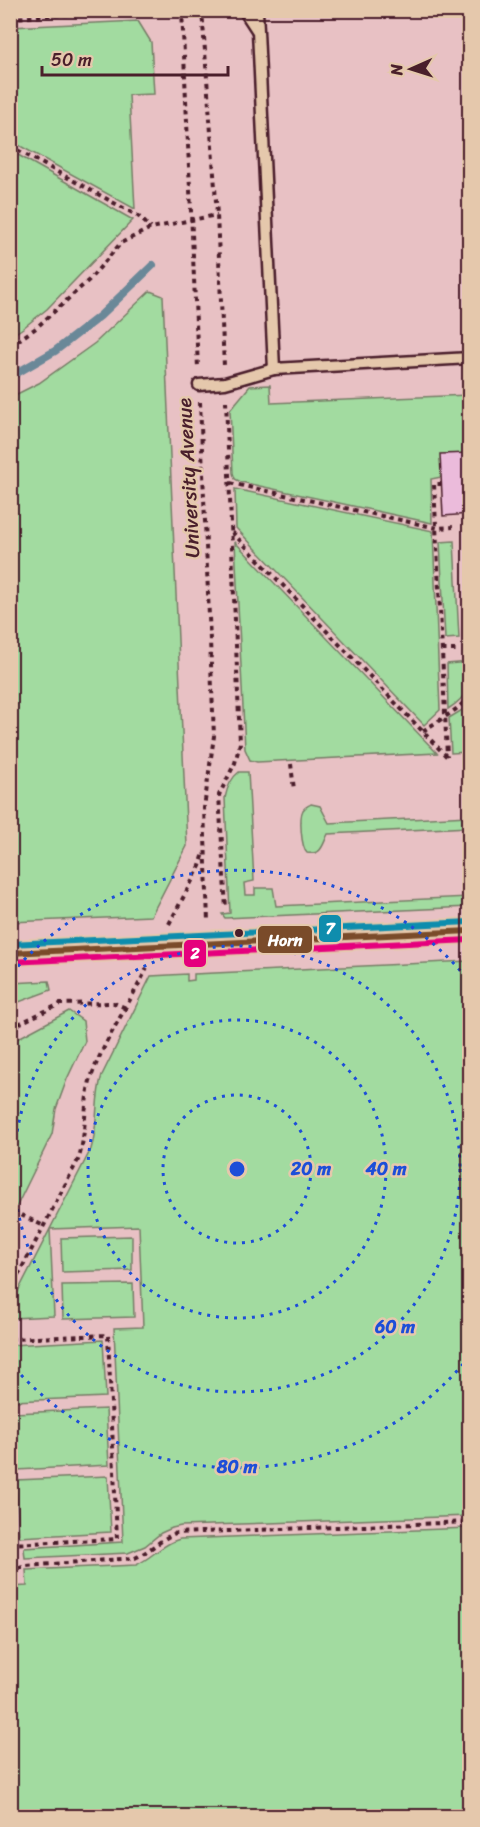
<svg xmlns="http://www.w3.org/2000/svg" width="480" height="1827" font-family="Sriracha,sans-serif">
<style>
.built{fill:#e8c1c4}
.green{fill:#a2dba0;stroke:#767d66;stroke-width:1.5}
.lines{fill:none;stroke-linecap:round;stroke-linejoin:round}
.stream{stroke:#6b8898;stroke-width:8}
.building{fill:#ebbbdb;stroke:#4a1f2b;stroke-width:1.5}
.service-casing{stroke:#4a1f2b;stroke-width:15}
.minor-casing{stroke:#4a1f2b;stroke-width:26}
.path{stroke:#4a1f2b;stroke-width:4;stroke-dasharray:4.5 4.5;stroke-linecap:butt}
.service{stroke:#e5c8ac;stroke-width:10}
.minor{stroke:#e5c8ac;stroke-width:21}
.bus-1-casing{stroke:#e5c8ac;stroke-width:10}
.bus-2-casing{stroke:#e5c8ac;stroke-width:10}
.bus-3-casing{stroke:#e5c8ac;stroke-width:10}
.bus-1{stroke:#7a4b2a;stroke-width:6}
.bus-2{stroke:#e5007d;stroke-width:6}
.bus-3{stroke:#0f8dad;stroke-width:6}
.ring{fill:none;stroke:#1d4ed8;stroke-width:3;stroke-dasharray:3 6}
.bus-dot{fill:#4a1f2b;stroke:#e5c8ac;stroke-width:2}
.labels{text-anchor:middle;stroke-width:5;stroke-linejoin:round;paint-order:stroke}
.street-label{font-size:20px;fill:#4a1f2b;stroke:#e5c8ac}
.centre{fill:#1d4ed8;stroke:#e5c8ac;stroke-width:3}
.ring-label{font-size:18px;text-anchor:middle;font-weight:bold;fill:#1d4ed8;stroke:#e5c8ac;stroke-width:5;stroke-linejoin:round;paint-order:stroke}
.line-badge{stroke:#e5c8ac;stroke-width:2}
.badge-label{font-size:16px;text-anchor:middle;font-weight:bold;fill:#fff}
</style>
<rect width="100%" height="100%" fill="#e7c4ba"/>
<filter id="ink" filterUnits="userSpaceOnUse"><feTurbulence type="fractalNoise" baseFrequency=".0167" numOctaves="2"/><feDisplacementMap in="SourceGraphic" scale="12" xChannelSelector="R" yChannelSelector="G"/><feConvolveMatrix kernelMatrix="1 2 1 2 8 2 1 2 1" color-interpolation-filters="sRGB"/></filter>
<g filter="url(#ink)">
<rect class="built" x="11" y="11" width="458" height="1805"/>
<g class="green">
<polygon points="138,21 151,42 154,94 129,95 135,209 11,141 10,27"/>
<polygon points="11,151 133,220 47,309 23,328 11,336"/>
<polygon points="150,291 163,296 187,846 151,916 11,922 11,397 39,383 95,343"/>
<polygon points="270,385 271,403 469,395 469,453 441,477 431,479 432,523 241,482 235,479 233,473 230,410 250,386"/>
<polygon points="235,489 433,531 440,710 424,725 236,528"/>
<polygon points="454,541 459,638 445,639 440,542"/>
<polygon points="235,542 437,753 257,762 250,760 245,749"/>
<path d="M 469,662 C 470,686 470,695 448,709 L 447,664 Z"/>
<polygon points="469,700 469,752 451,753 449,718 464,709"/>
<path d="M 239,772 L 248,772 L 254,881 L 244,883 L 245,895 L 255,895 L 255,888 L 273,888 L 276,906 L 469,897 L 469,907 L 225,918 L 222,914 L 230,913 L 225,798 C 227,788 231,778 239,772 Z"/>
<path d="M 311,804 L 320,806 L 329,823 L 469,816 L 469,827 L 328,834 C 322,846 322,855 307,853 C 301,847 299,817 303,810 C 306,806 308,806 311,804 Z"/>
<path d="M 469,961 L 469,1516 L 181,1526 L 172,1528 L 161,1533 L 145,1546 L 128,1553 L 25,1558 L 24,1548 L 123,1542 L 114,1328 L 143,1327 L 139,1226 L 50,1229 L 54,1316 L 12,1318 L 11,1316 L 11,1305 L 91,1149 C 99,1125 94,1099 102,1075 L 151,976 L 187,974 L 187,981 L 194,980 L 194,974 Z"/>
<polygon points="49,981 51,990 11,1005 11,983"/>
<polygon points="69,1011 83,1021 85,1041 67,1079 56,1109 52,1134 11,1218 11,1042"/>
<polygon points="132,1236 132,1270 62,1272 61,1238"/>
<polygon points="133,1284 134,1317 63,1319 62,1285"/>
<polygon points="103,1340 106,1397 14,1401 11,1345"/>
<polygon points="106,1409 109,1465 17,1470 14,1413"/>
<polygon points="108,1476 111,1532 19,1537 16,1480"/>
<path d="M 469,1528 L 469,1816 L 11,1816 L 11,1587 L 27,1586 L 26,1570 L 136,1565 C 152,1558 163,1543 180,1539 Z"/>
</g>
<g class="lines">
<polyline class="stream" points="10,377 55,351 100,316 153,265"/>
</g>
<polygon class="building" points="470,453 470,514 443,516 440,454"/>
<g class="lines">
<g class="service-casing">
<g id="service">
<polyline points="244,10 257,30"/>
<polyline points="257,10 274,369 470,358"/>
<polyline points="199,385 225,383 274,369"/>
</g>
</g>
<g class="minor-casing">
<polyline id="minor" points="10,953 470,931"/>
</g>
<g class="path">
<polyline points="182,10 198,368"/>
<polyline points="202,10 217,215 224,366"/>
<polyline points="10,18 141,10"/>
<polyline points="10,146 138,216 151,228"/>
<polyline points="10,346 36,328 89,280 121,243 151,228 217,215"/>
<polyline points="226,401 240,743 235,763 219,795 226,909"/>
<polyline points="200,402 214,736 204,808 208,922"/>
<polyline points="230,483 437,528 453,527"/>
<polyline points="442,484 434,484 447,756"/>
<polyline points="232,532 447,757"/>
<polyline points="442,650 459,650"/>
<path d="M 423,731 C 437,721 462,709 470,694"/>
<polyline points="291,764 294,790"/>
<polyline points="169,924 200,866 204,853"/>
<polyline points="10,1028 60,1004 114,1003 126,1008"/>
<polyline points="21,1215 44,1226"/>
<path d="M 10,1291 L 78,1160 C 87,1135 83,1107 90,1081 C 101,1045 130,1003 147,968"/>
<polyline points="10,1339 108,1335 117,1539 10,1544"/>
<polyline points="10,1496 16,1570"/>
<path d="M 10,1571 L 26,1566 L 135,1558 C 150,1551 161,1539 176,1533 L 470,1522"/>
</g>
<use href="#service" class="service"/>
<use href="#minor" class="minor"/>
<g class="bus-1-casing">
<polyline id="bus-1" points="10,953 470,931"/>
</g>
<g class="bus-2-casing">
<polyline id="bus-2" points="10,962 470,940"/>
</g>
<g class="bus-3-casing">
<polyline id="bus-3" points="10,944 470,922"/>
</g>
<use href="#bus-1" class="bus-1"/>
<use href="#bus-2" class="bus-2"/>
<use href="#bus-3" class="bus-3"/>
</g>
</g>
<g class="ring">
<circle cx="237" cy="1169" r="74"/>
<circle cx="237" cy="1169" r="149"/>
<circle cx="237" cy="1169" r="223"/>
<path d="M469 1357A298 298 0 0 1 12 1365M12 973A298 298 0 0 1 469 981"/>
</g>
<circle class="bus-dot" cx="239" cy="933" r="5"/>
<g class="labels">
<g class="street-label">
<text transform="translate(188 478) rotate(-93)" y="7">University Avenue</text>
</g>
</g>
<circle cx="237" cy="1169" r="9" class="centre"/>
<g class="ring-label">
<text x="311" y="1175">20 m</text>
<text x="386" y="1175">40 m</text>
<text x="395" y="1333">60 m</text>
<text x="237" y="1473">80 m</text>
</g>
<g class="line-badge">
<rect x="318" y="914" width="24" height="29" rx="6" fill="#0f8dad"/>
<rect x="257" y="925" width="56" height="29" rx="6" fill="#7a4b2a"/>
<rect x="183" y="939" width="24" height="29" rx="6" fill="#e5007d"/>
</g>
<g class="badge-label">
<text x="330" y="934">7</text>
<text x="285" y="946">Horn</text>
<text x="195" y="959">2</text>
</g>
<rect width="480" height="1827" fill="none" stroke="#e5c8ac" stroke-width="36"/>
<rect x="18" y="18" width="444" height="1791" fill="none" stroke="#4a1f2b" stroke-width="2" filter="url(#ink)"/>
<g transform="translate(411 69) rotate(267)" stroke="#e5c8ac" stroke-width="4.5" paint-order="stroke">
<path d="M0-4.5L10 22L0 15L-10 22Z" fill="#4a1f2b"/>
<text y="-9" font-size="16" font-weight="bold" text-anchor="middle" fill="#4a1f2b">N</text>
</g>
<path d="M42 66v9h186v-9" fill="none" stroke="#4a1f2b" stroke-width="3"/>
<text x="51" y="66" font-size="18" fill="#4a1f2b" stroke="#e5c8ac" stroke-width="4.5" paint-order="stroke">50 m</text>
</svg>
